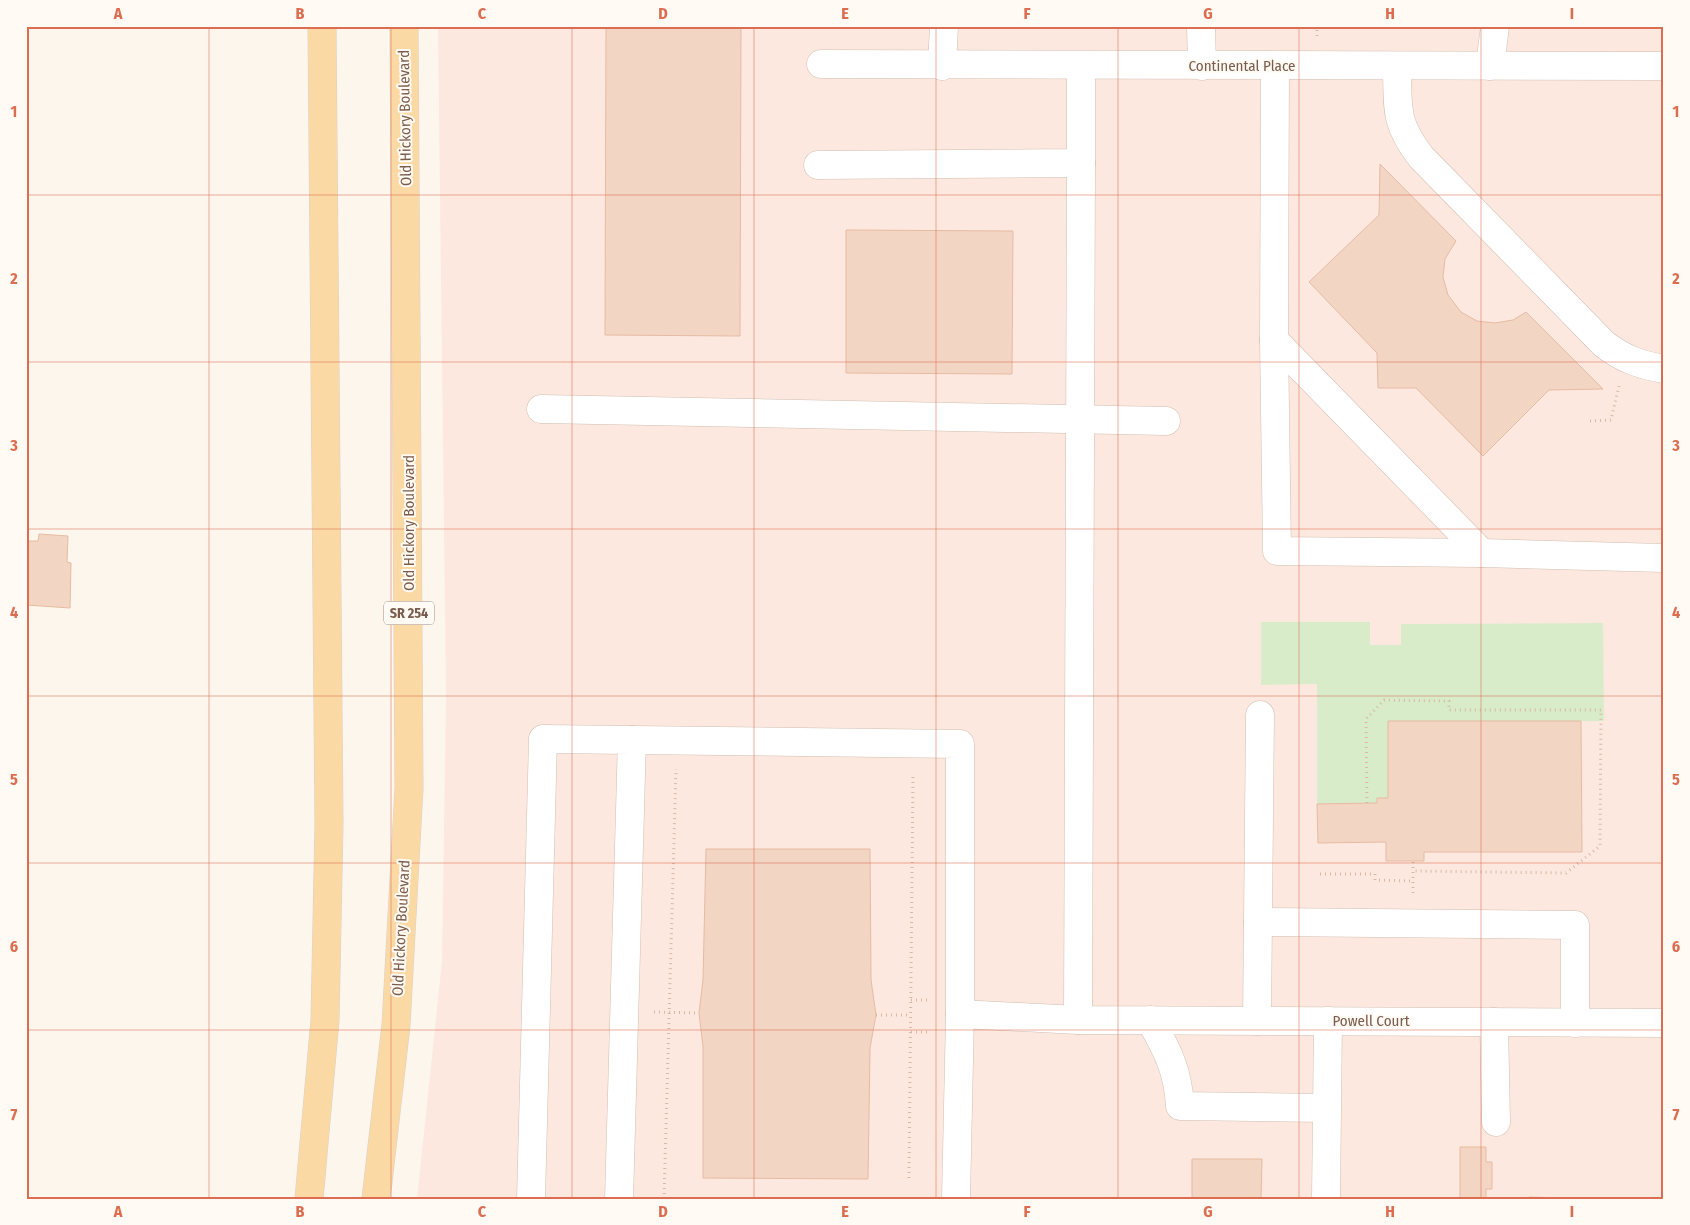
<svg xmlns="http://www.w3.org/2000/svg" width="1690" height="1225" font-family="'Fira Sans Condensed',sans-serif">
<style>
.commercial{fill:#fde8e0}
.green{fill:#d8ecc9}
.building{fill:#f3d5c3;stroke:#e6bba3}
.lines{fill:none;stroke-linecap:round;stroke-linejoin:round}
.minor-casing{stroke:#d1beb0;stroke-width:29}
.major-casing{stroke:#dad1cd;stroke-width:29}
.path{stroke:#d9b8a5;stroke-width:3;stroke-dasharray:1 4;stroke-linecap:butt}
.minor{stroke:#fff;stroke-width:28}
.major{stroke:#fbd9a5;stroke-width:28}
.grid{fill:none;stroke:#dc6d51;stroke-width:1;stroke-opacity:0.55}
.labels{text-anchor:middle;stroke-width:4;stroke-linejoin:round;paint-order:stroke}
.shield{fill:#fffaf3;stroke:#a28b7f;stroke-width:1}
.shield-label{font-size:14px;font-weight:bold;fill:#7a5c4d}
.street-label{font-size:15px;fill:#7a5c4d;stroke:#fffaf3}
.neatline{fill:none;stroke:#dc6d51;stroke-width:2}
.grid-label{font-size:16px;text-anchor:middle;font-weight:bold;fill:#dc6d51}
</style>
<rect width="100%" height="100%" fill="#fdf6ec"/>
<polygon class="commercial" points="438,26 1664,26 1664,1199 417,1199 442,961 446,698"/>
<polygon class="green" points="1261,622 1370,622 1370,645 1401,645 1401,624 1603,623 1604,721 1388,721 1388,798 1378,798 1377,803 1317,804 1317,684 1261,685"/>
<g class="building">
<polygon points="606,26 741,26 740,336 605,335"/>
<polygon points="1380,164 1456,241 1445,259 1443,277 1448,295 1461,312 1477,321 1495,323 1513,320 1526,312 1603,389 1549,390 1483,456 1416,388 1378,388 1377,353 1309,282 1379,215"/>
<polygon points="846,230 1013,231 1012,374 846,373"/>
<polygon points="39,534 68,536 67,562 71,563 70,608 26,605 26,541 38,541"/>
<polygon points="1388,721 1581,721 1582,852 1424,852 1424,861 1386,861 1386,842 1318,843 1317,804 1377,803 1377,798 1388,798"/>
<polygon points="706,849 870,849 871,980 876,1015 870,1048 868,1179 703,1178 703,1047 699,1013 703,980"/>
<polygon points="1460,1147 1486,1147 1486,1162 1492,1162 1492,1189 1486,1189 1486,1199 1460,1199"/>
<polygon points="1192,1159 1262,1159 1261,1199 1192,1199"/>
<polygon points="1529,1197 1567,1198 1567,1199 1529,1199"/>
</g>
<g class="lines">
<g class="minor-casing">
<g id="minor">
<polyline points="1201,26 1202,66"/>
<polyline points="821,64 1664,66"/>
<polyline points="942,66 944,26"/>
<polyline points="1275,66 1274,340 1482,553 1664,558"/>
<path d="M 1397,66 C 1398,108 1394,122 1421,157 L 1604,344 C 1623,359 1641,365 1664,369"/>
<polyline points="1490,66 1495,26"/>
<polyline points="818,165 1081,163 1081,66"/>
<polyline points="1274,340 1277,551 1482,553"/>
<polyline points="541,409 1166,421"/>
<polyline points="632,740 960,744 960,1014"/>
<polyline points="1258,922 1575,925 1575,1023"/>
<polyline points="1078,1020 1081,163"/>
<path d="M 1150,1020 C 1168,1051 1178,1071 1180,1106 L 1326,1108"/>
<polyline points="1257,1021 1260,715"/>
<polyline points="1494,1022 1496,1122"/>
<polyline points="531,1199 543,739 632,740 619,1199"/>
<polyline points="956,1199 960,1014 1078,1020 1664,1023"/>
<polyline points="1326,1199 1328,1021"/>
</g>
</g>
<g class="major-casing">
<g id="major">
<polyline points="309,1199 325,1020 329,824 322,26"/>
<polyline points="376,1199 396,1025 409,788 404,26"/>
</g>
</g>
<g class="path">
<polyline points="1317,36 1317,26"/>
<polyline points="1590,421 1611,420 1619,386"/>
<polyline points="1367,803 1366,719 1384,700 1449,701 1449,710 1601,710 1600,846 1566,873 1413,871"/>
<polyline points="1320,874 1375,874 1375,880 1413,881"/>
<polyline points="1413,893 1413,861"/>
<polyline points="911,1000 930,1000"/>
<polyline points="654,1012 699,1013"/>
<polyline points="876,1015 911,1015"/>
<polyline points="911,1032 930,1032"/>
<polyline points="909,1178 913,774"/>
<polyline points="664,1199 676,769"/>
</g>
<use href="#minor" class="minor"/>
<use href="#major" class="major"/>
</g>
<path class="grid" d="M 209,26 L 209,1199M 391,26 L 391,1199M 572,26 L 572,1199M 754,26 L 754,1199M 936,26 L 936,1199M 1118,26 L 1118,1199M 1299,26 L 1299,1199M 1481,26 L 1481,1199M 26,195 L 1664,195M 26,362 L 1664,362M 26,529 L 1664,529M 26,696 L 1664,696M 26,863 L 1664,863M 26,1030 L 1664,1030"/>
<g class="labels">
<rect class="shield" x="384" y="601.5" width="50" height="23" rx="4"/>
<g class="shield-label">
<text x="409" y="618">SR 254</text>
</g>
<g class="street-label">
<text x="1242" y="71">Continental Place</text>
<text transform="translate(405 118) rotate(-91)" y="5">Old Hickory Boulevard</text>
<text transform="translate(409 523) rotate(-90)" y="5">Old Hickory Boulevard</text>
<text transform="translate(401 928) rotate(-87)" y="5">Old Hickory Boulevard</text>
<text x="1371" y="1026">Powell Court</text>
</g>
</g>
<rect width="1690" height="1225" fill="none" stroke="#fffaf3" stroke-width="55"/>
<rect x="28" y="28" width="1634" height="1170" class="neatline"/>
<g class="grid-label">
<text x="118" y="19">A</text>
<text x="300" y="19">B</text>
<text x="482" y="19">C</text>
<text x="663" y="19">D</text>
<text x="845" y="19">E</text>
<text x="1027" y="19">F</text>
<text x="1208" y="19">G</text>
<text x="1390" y="19">H</text>
<text x="1572" y="19">I</text>
<text x="14" y="117">1</text>
<text x="1676" y="117">1</text>
<text x="14" y="284">2</text>
<text x="1676" y="284">2</text>
<text x="14" y="451">3</text>
<text x="1676" y="451">3</text>
<text x="14" y="618">4</text>
<text x="1676" y="618">4</text>
<text x="14" y="785">5</text>
<text x="1676" y="785">5</text>
<text x="14" y="952">6</text>
<text x="1676" y="952">6</text>
<text x="14" y="1120">7</text>
<text x="1676" y="1120">7</text>
<text x="118" y="1217">A</text>
<text x="300" y="1217">B</text>
<text x="482" y="1217">C</text>
<text x="663" y="1217">D</text>
<text x="845" y="1217">E</text>
<text x="1027" y="1217">F</text>
<text x="1208" y="1217">G</text>
<text x="1390" y="1217">H</text>
<text x="1572" y="1217">I</text>
</g>
</svg>
